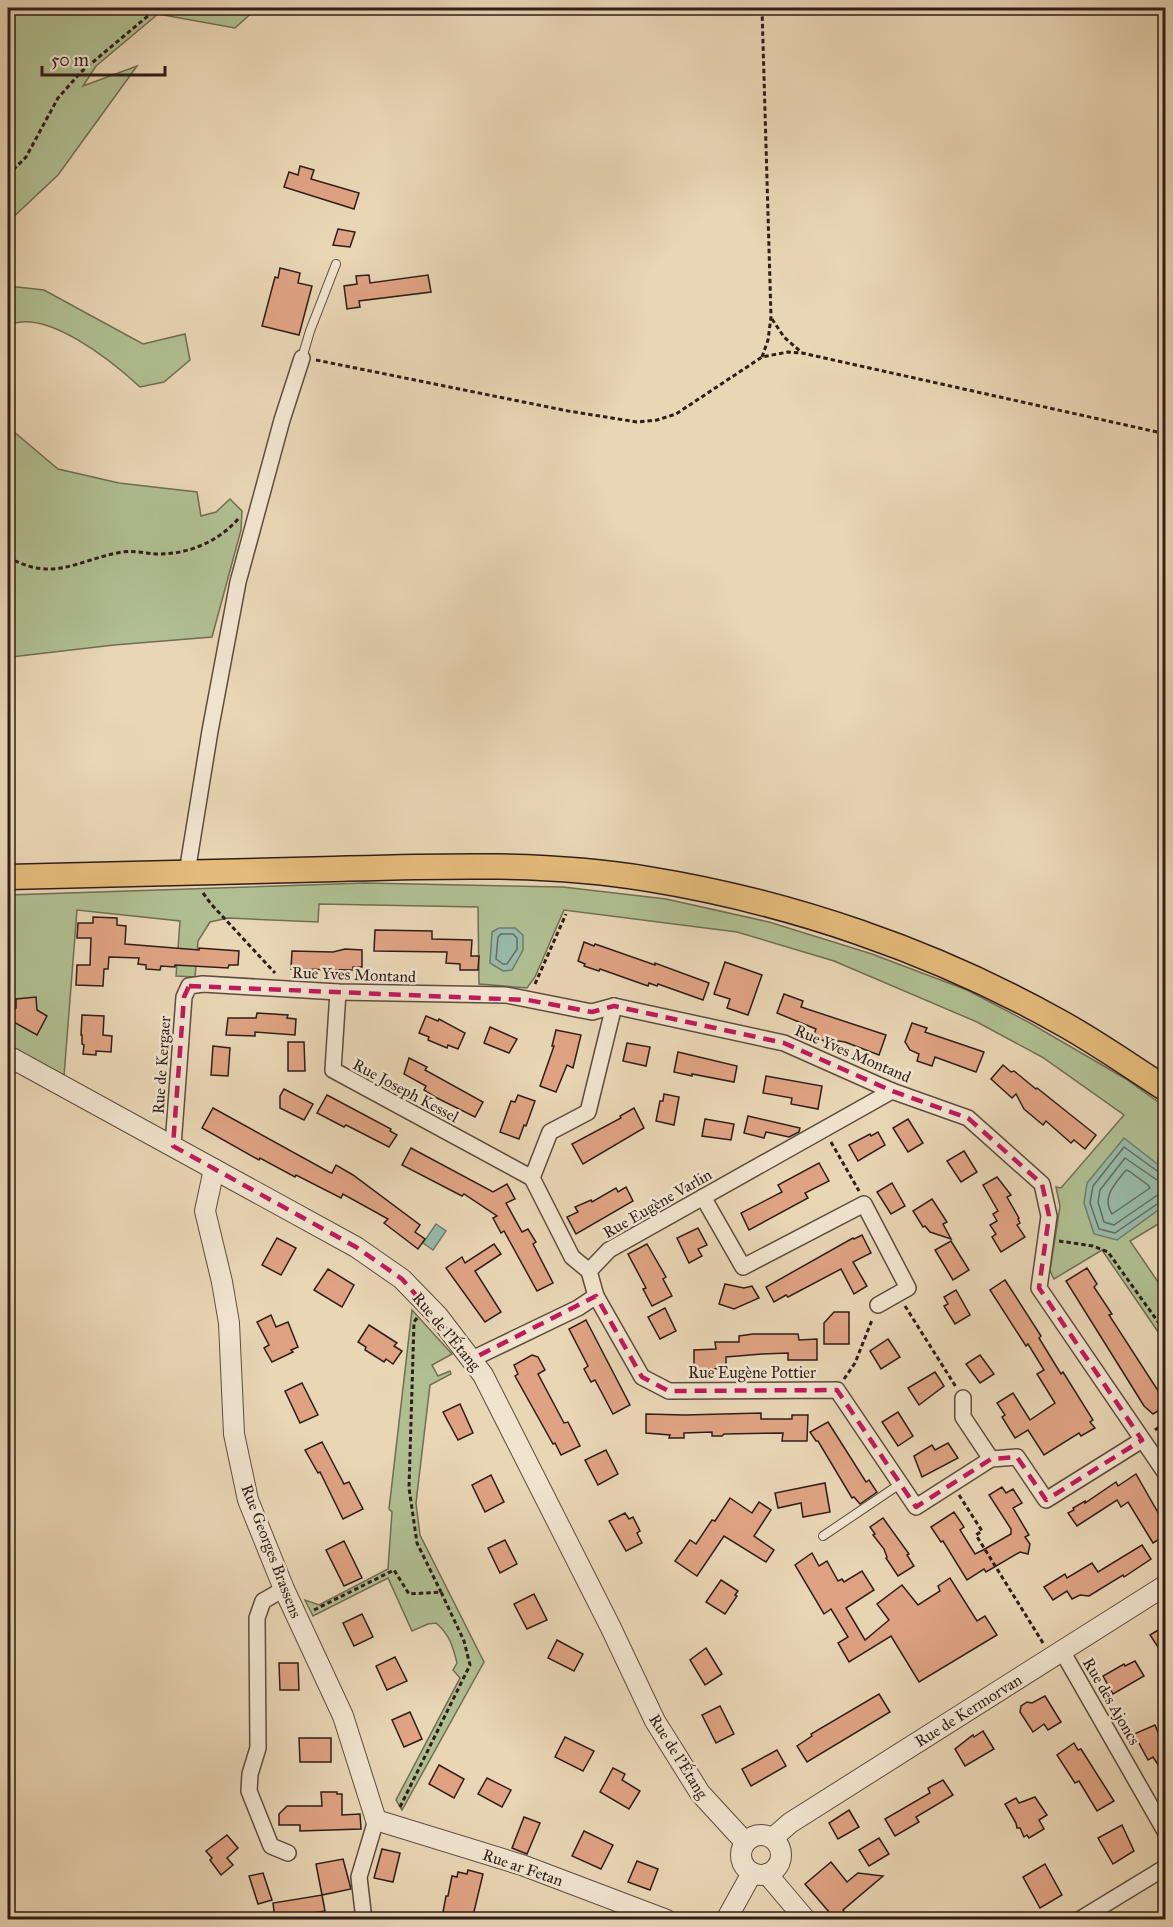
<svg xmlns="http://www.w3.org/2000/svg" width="1173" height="1927" font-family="'IM FELL Great Primer',serif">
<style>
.green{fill:#b0bf92;stroke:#706e54;stroke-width:1.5}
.water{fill:#98baa8;stroke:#6e7c6e;stroke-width:1.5}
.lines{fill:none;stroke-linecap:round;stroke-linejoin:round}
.shore{stroke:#646c60;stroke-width:1.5}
.building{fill:#dfa383;stroke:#2f1e17;stroke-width:1.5}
.service-casing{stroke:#5e4c3e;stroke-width:10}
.minor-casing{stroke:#5e4c3e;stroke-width:18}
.tertiary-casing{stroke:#5e4c3e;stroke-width:22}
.primary-casing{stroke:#2f1e17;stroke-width:27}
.path{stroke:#2f1e17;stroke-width:3;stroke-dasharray:4.5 3;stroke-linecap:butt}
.service{stroke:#f1e4cf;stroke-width:8}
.minor{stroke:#f1e4cf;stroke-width:15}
.tertiary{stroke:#f1e4cf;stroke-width:20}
.primary{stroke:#e4bb7a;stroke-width:24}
.marked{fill:none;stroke:#c2185b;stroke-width:4.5;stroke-dasharray:12 8;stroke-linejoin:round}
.labels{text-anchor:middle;stroke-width:5;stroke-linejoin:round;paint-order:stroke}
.street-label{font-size:16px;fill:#2f1e17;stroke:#f1e4cf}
</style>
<rect width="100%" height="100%" fill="#e9d6b5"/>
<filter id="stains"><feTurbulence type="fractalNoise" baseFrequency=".00333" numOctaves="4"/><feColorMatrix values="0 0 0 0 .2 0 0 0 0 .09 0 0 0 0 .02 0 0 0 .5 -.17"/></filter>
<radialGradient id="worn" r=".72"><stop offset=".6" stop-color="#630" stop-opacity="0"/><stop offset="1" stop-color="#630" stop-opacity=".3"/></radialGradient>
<g class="green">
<polygon points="8,8 257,8 235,28 158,14 96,66 83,86 137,66 58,175 8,222"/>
<path d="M 8,286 L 44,290 L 143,344 L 185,334 L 190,360 L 164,382 L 140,387 C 113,362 44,306 8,326 Z"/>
<polygon points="8,416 13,431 58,469 119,483 197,492 201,516 216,512 230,499 242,511 241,530 212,637 114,645 11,657 8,656"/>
<polygon points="365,883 563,887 666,899 769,922 872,954 967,990 1030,1023 1126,1079 1165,1107 1165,1220 1130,1241 1165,1292 1165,1342 1102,1250 1054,1279 1050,1271 1060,1206 1056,1187 1061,1188 1124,1115 1042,1057 977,1022 834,961 737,932 564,910 535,977 527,988 479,984 478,907 319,904 318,922 228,918 210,922 198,941 195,977 176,976 180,921 77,910 64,1076 8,1047 8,895"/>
<path d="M 412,1310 L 452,1354 L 432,1365 L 438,1376 L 450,1371 L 451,1374 L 430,1385 L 416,1503 L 420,1535 L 484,1662 L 402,1810 L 396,1800 L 460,1678 L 453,1670 L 457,1663 C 453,1647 450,1635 436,1623 L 428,1624 L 412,1631 L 388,1578 L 313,1616 L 305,1600 L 319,1605 L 388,1569 L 392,1512 L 389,1509 Z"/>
</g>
<g class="water">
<polygon points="499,928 515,928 523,935 523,950 512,970 503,971 490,963 492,932"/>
<polygon points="1124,1138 1165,1170 1165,1205 1117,1240 1094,1234 1084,1203 1087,1183"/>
<polygon points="436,1224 446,1231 433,1250 423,1243"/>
</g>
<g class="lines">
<g class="shore">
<polygon points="501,934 513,934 517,938 517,949 507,964 503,964 496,959 498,937"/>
<path d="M 1126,1170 L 1129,1171 L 1148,1185 L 1150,1188 L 1112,1214 C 1101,1197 1115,1184 1126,1170 Z"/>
<polyline points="1166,1174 1160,1173 1124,1147 1093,1186 1090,1203 1099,1229 1115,1233 1160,1202 1166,1201"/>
<polyline points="1166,1182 1157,1180 1125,1158 1100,1190 1098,1202 1104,1222 1114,1225 1156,1196 1166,1193"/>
</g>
</g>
<g class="building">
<polygon points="300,166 314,170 311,179 359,193 354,209 284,187 289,172 298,175"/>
<polygon points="338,229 355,232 350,247 333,245"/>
<polygon points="280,268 300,273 298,283 312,286 299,335 262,326 275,277 278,278"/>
<polygon points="369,275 370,283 428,275 431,292 359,301 360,307 347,309 344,286 357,284 356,276"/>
<polygon points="93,917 117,918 117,925 126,926 125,944 199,950 199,948 239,951 238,965 229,965 228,968 175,965 175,967 161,966 160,970 146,969 146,965 138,964 139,958 109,957 108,969 104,969 103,986 76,985 77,965 90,965 91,938 77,938 78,923 93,923"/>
<polygon points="375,930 432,931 432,939 472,940 471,956 479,956 478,970 460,970 460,964 446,963 447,952 374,951"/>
<polygon points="584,942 594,946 595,944 655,965 655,963 709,983 703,1000 658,984 657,986 649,983 648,986 600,969 599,971 584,966 585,964 578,961"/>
<polygon points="345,949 362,950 362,967 353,967 353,970 291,969 292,951 333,952"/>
<polygon points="725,962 762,975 748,1015 727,1008 730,999 714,994"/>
<polygon points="784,994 803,1001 801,1007 886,1035 879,1055 845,1042 826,1039 825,1041 813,1037 816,1029 777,1013"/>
<polygon points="36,997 37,1010 47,1016 37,1035 10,1020 14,1013 13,1008 16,1008 16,999"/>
<polygon points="257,1013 288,1015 287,1018 296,1019 295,1035 255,1032 255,1036 226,1035 228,1018 256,1018"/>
<polygon points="82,1015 104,1016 103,1035 112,1036 111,1052 96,1051 96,1055 83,1054 84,1045 82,1044 82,1035 81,1035"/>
<polygon points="426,1016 438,1021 439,1019 465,1033 458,1049 448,1045 447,1048 428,1040 429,1037 419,1033"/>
<polygon points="912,1023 927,1028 925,1032 984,1052 976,1072 935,1057 932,1066 917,1061 919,1054 910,1050 905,1042"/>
<polygon points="490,1027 517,1039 509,1053 484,1043"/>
<polygon points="556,1030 581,1035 573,1068 567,1065 556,1092 540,1086 554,1046 552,1046"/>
<polygon points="288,1042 304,1042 305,1071 288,1071"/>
<polygon points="627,1043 650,1047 646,1066 623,1061"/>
<polygon points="213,1046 230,1048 228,1076 211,1075"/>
<polygon points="678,1052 737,1066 734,1082 692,1074 692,1076 674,1072"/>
<polygon points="409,1058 427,1067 425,1070 483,1102 475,1117 435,1097 424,1090 426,1086 404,1074"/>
<polygon points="1003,1065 1011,1072 1014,1071 1036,1089 1037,1088 1096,1135 1085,1149 1074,1140 1071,1143 1046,1121 1043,1125 1024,1109 1016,1094 1012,1098 991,1079"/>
<polygon points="766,1076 822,1086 818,1109 791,1104 792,1098 763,1093"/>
<polygon points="284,1089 313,1104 304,1120 280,1108 280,1096"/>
<polygon points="664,1094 679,1097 674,1125 656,1121 660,1101 663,1101"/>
<polygon points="327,1095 391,1129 390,1131 397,1135 389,1147 346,1125 344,1127 317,1113"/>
<polygon points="518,1095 535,1101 526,1126 524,1125 519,1139 500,1132 511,1101 515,1102"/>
<polygon points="213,1108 329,1172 332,1173 336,1165 353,1175 420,1225 415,1232 425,1239 418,1249 384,1223 388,1219 343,1194 341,1198 296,1175 295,1177 260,1158 259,1160 202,1128"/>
<polygon points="634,1108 644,1128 583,1164 572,1144 621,1118 620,1116"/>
<polygon points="748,1116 800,1128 799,1132 789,1137 766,1132 764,1138 744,1133"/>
<polygon points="705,1119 734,1124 731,1140 702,1136"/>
<polygon points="908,1119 923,1143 908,1152 893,1128"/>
<polygon points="878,1132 885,1145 858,1161 849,1145 870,1134 871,1136"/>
<polygon points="411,1148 493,1192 507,1184 515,1199 506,1203 522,1232 528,1229 536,1242 533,1244 553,1283 537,1291 504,1231 501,1233 493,1218 497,1216 464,1194 462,1196 402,1165"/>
<polygon points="964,1151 977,1172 961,1182 947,1161"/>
<polygon points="819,1163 829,1181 805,1193 808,1198 749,1230 741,1213 782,1192 778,1185"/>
<polygon points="997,1177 1011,1195 1007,1197 1019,1218 1018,1219 1020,1223 1017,1225 1025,1237 1001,1252 992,1237 996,1234 990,1225 997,1221 993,1214 998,1211 983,1185"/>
<polygon points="892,1183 905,1206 891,1214 877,1192"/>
<polygon points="626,1187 633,1201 576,1234 567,1217 578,1212 575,1207 591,1200 592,1202 616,1188 618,1192"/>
<polygon points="932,1199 947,1222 943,1224 951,1239 930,1232 925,1226 923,1227 913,1211"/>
<polygon points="698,1228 707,1245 698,1249 702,1256 689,1263 677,1238"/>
<polygon points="862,1235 871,1253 853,1262 867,1286 854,1294 841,1269 788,1297 786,1295 774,1302 766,1287 853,1238 854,1239"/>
<polygon points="277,1238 296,1248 281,1275 262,1265"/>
<polygon points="951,1241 969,1270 953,1280 935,1250"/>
<polygon points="494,1244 501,1254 475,1271 501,1312 485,1322 446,1268 462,1257 465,1263"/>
<polygon points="647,1244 666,1277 663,1279 672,1296 652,1306 643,1289 646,1288 628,1254"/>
<polygon points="1087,1268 1097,1284 1094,1287 1112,1314 1109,1315 1166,1403 1166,1406 1153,1414 1144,1406 1131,1385 1066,1281"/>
<polygon points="328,1269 354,1285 342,1307 314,1290"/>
<polygon points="1005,1280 1041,1336 1039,1338 1061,1374 1063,1372 1093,1420 1090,1422 1095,1428 1081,1436 1079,1433 1044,1455 1028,1430 1015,1438 1002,1417 1005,1415 997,1403 1013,1393 1030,1420 1055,1403 1037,1374 1044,1370 1028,1344 1026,1346 990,1290"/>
<polygon points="725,1284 744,1288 752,1286 759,1298 734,1309 719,1304"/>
<polygon points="956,1290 970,1315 955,1324 944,1306 948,1304 944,1297"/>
<polygon points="665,1308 676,1331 660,1339 648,1317"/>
<polygon points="834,1312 849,1312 849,1344 824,1344 824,1323"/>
<polygon points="271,1315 276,1327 288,1322 298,1347 291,1350 293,1352 272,1362 264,1348 269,1345 257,1322"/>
<polygon points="586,1320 630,1405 613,1414 595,1380 591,1382 584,1369 588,1366 569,1329"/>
<polygon points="369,1325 397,1343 394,1346 402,1351 393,1364 386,1359 384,1362 365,1350 366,1347 358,1342"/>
<polygon points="753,1334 798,1334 799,1340 817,1339 817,1360 788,1360 788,1353 762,1354 726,1357 726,1368 694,1370 694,1350 716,1349 715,1342 739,1342 739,1336"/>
<polygon points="888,1339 900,1357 881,1369 870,1351"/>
<polygon points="532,1355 538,1357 545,1370 538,1374 564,1423 568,1422 580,1446 561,1455 555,1443 553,1444 515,1376 518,1374 514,1365"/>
<polygon points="980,1355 994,1374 980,1383 966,1364"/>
<polygon points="935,1372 944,1386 919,1405 908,1388"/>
<polygon points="302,1383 318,1415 300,1423 285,1391"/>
<polygon points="460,1404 473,1433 458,1440 443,1412"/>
<polygon points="898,1412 913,1436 898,1446 882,1422"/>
<polygon points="761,1413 761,1419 792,1419 792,1415 808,1415 807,1441 782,1441 783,1433 724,1434 722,1436 712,1436 712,1432 684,1433 684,1438 669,1438 670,1435 646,1433 646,1414 685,1415"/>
<polygon points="828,1422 866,1482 869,1480 877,1492 860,1504 854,1497 852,1498 818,1441 816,1441 810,1432"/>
<polygon points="322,1442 344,1484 349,1482 363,1509 343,1519 320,1472 318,1473 305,1450"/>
<polygon points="948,1443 958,1458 922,1477 914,1456 932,1445 935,1450"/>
<polygon points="606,1450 618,1474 598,1485 585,1460"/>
<polygon points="1136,1474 1160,1516 1166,1512 1166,1535 1153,1543 1128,1502 1121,1507 1117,1500 1077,1526 1068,1513 1074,1510 1073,1508 1085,1501 1085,1503 1116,1482 1118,1486"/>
<polygon points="491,1475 504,1502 485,1512 472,1485"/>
<polygon points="825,1483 830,1512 803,1517 801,1503 778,1508 775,1493"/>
<polygon points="1002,1487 1006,1493 1013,1489 1022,1503 1013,1508 1029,1535 1025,1537 1030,1544 1028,1554 1020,1552 986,1572 984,1569 967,1580 943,1541 941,1542 931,1527 954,1512 964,1527 960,1530 975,1554 983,1550 1011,1534 1011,1529 989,1495"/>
<polygon points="730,1498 752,1513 759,1502 771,1510 754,1536 774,1550 766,1562 724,1536 697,1576 675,1561 690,1540 696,1544 712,1520 715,1521"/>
<polygon points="625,1513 629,1519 633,1517 640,1531 637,1533 642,1543 626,1551 609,1521"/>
<polygon points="883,1518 909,1554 907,1555 914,1566 898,1576 886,1558 887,1557 884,1549 873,1535 875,1534 870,1527"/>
<polygon points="505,1540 517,1564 500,1573 488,1548"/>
<polygon points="344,1541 362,1578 344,1586 326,1550"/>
<polygon points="1142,1545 1151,1559 1124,1577 1123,1575 1089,1596 1080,1595 1072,1599 1067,1591 1053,1600 1044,1587 1065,1574 1067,1578 1092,1563 1098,1572"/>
<polygon points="812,1553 819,1566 827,1561 838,1581 842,1579 844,1582 862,1571 874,1590 846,1608 865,1640 889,1620 877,1604 902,1585 918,1605 940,1591 938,1586 950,1578 977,1621 985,1616 997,1635 919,1682 891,1636 849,1662 838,1643 848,1637 831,1609 824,1614 795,1565"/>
<polygon points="721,1580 738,1591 735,1595 737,1596 725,1614 706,1602"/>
<polygon points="534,1594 547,1620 527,1629 514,1604"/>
<polygon points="362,1614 373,1637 354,1646 343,1623"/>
<polygon points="1166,1625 1166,1659 1150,1635"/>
<polygon points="557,1640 583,1654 574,1671 548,1658"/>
<polygon points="706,1648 722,1674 705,1685 690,1660"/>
<polygon points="395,1657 407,1681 387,1690 376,1666"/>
<polygon points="1135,1661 1144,1676 1113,1694 1103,1676 1124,1664 1125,1666"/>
<polygon points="279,1663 298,1663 299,1690 280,1690"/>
<polygon points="879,1694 890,1712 807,1762 797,1746 812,1736 811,1734"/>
<polygon points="1045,1696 1061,1722 1048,1730 1044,1724 1033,1732 1020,1712 1021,1706 1027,1702 1032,1703"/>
<polygon points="720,1706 734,1734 716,1743 702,1715"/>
<polygon points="410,1712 422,1739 404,1747 392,1720"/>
<polygon points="1155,1725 1160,1737 1166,1735 1166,1777 1153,1757 1148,1760 1134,1734"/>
<polygon points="983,1731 994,1749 965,1766 955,1749 973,1735 974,1737"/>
<polygon points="565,1737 594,1751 583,1771 555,1757"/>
<polygon points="299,1738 331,1738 331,1762 300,1762"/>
<polygon points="1074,1743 1078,1750 1081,1749 1114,1801 1097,1811 1079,1781 1075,1783 1057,1755"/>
<polygon points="777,1750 786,1766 751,1786 742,1769"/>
<polygon points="439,1765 464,1779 454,1798 429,1784"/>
<polygon points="613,1768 625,1774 622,1780 640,1791 629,1809 600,1792"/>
<polygon points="487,1778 511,1790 502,1807 478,1794"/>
<polygon points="943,1780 953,1795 916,1817 919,1822 895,1836 885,1819 930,1793 928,1788"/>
<polygon points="321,1792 337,1792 337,1794 342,1794 342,1815 360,1814 361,1829 300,1831 300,1825 279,1825 279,1814 287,1806 322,1806"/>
<polygon points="1035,1797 1047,1815 1039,1820 1044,1829 1029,1838 1027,1835 1024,1837 1020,1828 1017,1828 1016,1823 1005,1804 1016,1798 1019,1803"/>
<polygon points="849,1810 859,1827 838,1839 829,1823"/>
<polygon points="524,1817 540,1823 527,1854 512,1848"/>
<polygon points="1122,1825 1134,1851 1113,1864 1098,1838"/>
<polygon points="584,1831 613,1845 601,1869 572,1856"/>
<polygon points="227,1835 238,1848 227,1858 233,1865 221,1875 210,1860 212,1858 206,1851"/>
<polygon points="879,1838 889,1854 869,1866 859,1850"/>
<polygon points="382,1849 400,1853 393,1882 374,1878"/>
<polygon points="343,1859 351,1889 322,1895 316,1864"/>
<polygon points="637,1861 658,1869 650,1890 628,1882"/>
<polygon points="831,1862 847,1882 858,1873 883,1876 843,1910 850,1920 836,1920 805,1884"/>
<polygon points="1045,1864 1062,1895 1040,1908 1023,1877"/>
<polygon points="468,1870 483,1874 472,1920 453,1920 454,1914 443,1912 446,1896 448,1896 452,1876 457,1877 458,1872 467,1874"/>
<polygon points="263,1873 272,1900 258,1904 249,1876"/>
<polygon points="322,1895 325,1911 275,1919 273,1903"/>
</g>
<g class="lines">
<g class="service-casing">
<g id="service">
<polyline points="302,358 310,331 336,264"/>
<polyline points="823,1536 900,1484"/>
</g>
</g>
<g class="minor-casing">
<g id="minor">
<polyline points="190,873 189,860 210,731 238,582 282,420 302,358"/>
<polyline points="338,992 333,1070 532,1178"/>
<polyline points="173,1146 184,997 189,986 203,984 338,992 506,995 592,1012 614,1006 784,1043 892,1091 968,1118 1042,1184 1049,1216 1039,1288 1166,1474"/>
<polyline points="703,1197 743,1267 864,1204 908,1288 878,1305"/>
<polyline points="589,1271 572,1257 532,1178 550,1132 588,1112 614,1006"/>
<polyline points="596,1296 642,1377 669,1391 837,1390 916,1507 991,1459 1017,1457 1046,1500 1142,1440"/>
<polyline points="472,1359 578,1308 596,1296 589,1271 609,1250 892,1091"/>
<polyline points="963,1398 963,1417 991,1459"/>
<polyline points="284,1589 263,1601 257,1618 258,1748 250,1774 249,1791 271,1846 288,1853"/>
<polyline points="1062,1651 1166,1833"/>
<polyline points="364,1920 359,1877 376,1820"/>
<polyline points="1079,1920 1166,1867"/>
</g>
</g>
<g class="tertiary-casing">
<g id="tertiary">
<polyline points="8,1056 356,1247 402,1279 438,1316 483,1375 610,1626 655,1721 700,1793 745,1842"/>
<polyline points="214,1169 205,1211 222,1282 229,1323 234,1434 248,1500 284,1589 343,1716 376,1820 522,1865 667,1920"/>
<circle cx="761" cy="1855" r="20"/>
<polyline points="773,1838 790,1823 1166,1585"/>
<polyline points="767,1874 806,1920"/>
<polyline points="726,1920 752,1873"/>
</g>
</g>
<g class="primary-casing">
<path id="primary" d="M 8,877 C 116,875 225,872 334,869 C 439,866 545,862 648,879 C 790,902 933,951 1058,1021 C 1095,1041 1130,1066 1166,1089"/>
</g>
<g class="path">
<polyline points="8,175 26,157 58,98 81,72 155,10 176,8"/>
<polyline points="772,319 784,337 801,352"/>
<polyline points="762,357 768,340 771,317 762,8"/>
<polyline points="316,360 568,411 637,422 657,420 676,414 762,357 788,352 802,353 1166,434"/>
<path d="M 8,557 C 53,583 77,560 122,552 C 135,550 146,554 159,554 C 190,554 219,541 239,518"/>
<polyline points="203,893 211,904 275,973"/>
<polyline points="535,984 566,914"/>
<polyline points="831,1142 859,1191"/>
<polyline points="1059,1241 1093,1246 1108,1252 1166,1333"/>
<polyline points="905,1306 956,1387"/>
<polyline points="417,1318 414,1322 409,1488 417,1543 441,1592"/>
<polyline points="844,1379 855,1363 872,1320"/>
<polyline points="1155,1430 1166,1422"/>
<polyline points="959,1495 982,1531 976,1535 1043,1643"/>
<polyline points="314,1610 394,1570 409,1594 441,1592 464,1641 470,1665 399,1809"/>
</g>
<use href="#service" class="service"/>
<use href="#minor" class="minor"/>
<use href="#tertiary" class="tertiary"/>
<use href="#primary" class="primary"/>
</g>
<path class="marked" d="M 189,986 L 528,1000 L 592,1012 L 614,1006 L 784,1043 L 892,1091 L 968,1118 L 1042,1184 L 1049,1216 L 1039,1288 L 1142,1440 L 1046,1500 L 1017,1457 L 991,1459 L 916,1507 L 837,1390 L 669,1391 L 642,1377 L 596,1296 L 472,1359 L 402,1279 L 356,1247 L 173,1146 L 184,997 Z"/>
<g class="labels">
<g class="street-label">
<text transform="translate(354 974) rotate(2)" y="6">Rue Yves Montand</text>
<text transform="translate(853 1053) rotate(23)" y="6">Rue Yves Montand</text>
<text transform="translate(161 1065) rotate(-86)" y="6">Rue de Kergaer</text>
<text transform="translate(406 1090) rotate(28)" y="6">Rue Joseph Kessel</text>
<text transform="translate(657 1203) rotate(-30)" y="6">Rue Eugène Varlin</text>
<text transform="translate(447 1331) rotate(50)" y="6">Rue de l'Étang</text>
<text x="752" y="1378">Rue Eugène Pottier</text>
<text transform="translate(272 1551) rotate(69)" y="6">Rue Georges Brassens</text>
<text transform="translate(1112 1701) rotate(60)" y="6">Rue des Ajoncs</text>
<text transform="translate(968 1710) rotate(-32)" y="6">Rue de Kermorvan</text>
<text transform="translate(679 1756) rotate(58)" y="6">Rue de l'Étang</text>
<text transform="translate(523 1867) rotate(19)" y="6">Rue ar Fetan</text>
</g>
</g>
<rect width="1173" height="1927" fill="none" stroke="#e9d6b5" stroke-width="30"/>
<rect x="9" y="9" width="1155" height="1909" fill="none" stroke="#2f1e17" stroke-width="3"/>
<rect x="15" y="15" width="1143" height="1897" fill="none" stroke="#2f1e17" stroke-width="1.5"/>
<path d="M42 66v9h123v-9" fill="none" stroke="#2f1e17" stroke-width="3"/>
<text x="51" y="66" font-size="18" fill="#2f1e17" stroke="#f1e4cf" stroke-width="4.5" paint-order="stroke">50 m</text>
<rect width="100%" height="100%" filter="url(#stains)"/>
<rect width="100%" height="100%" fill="url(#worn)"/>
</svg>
